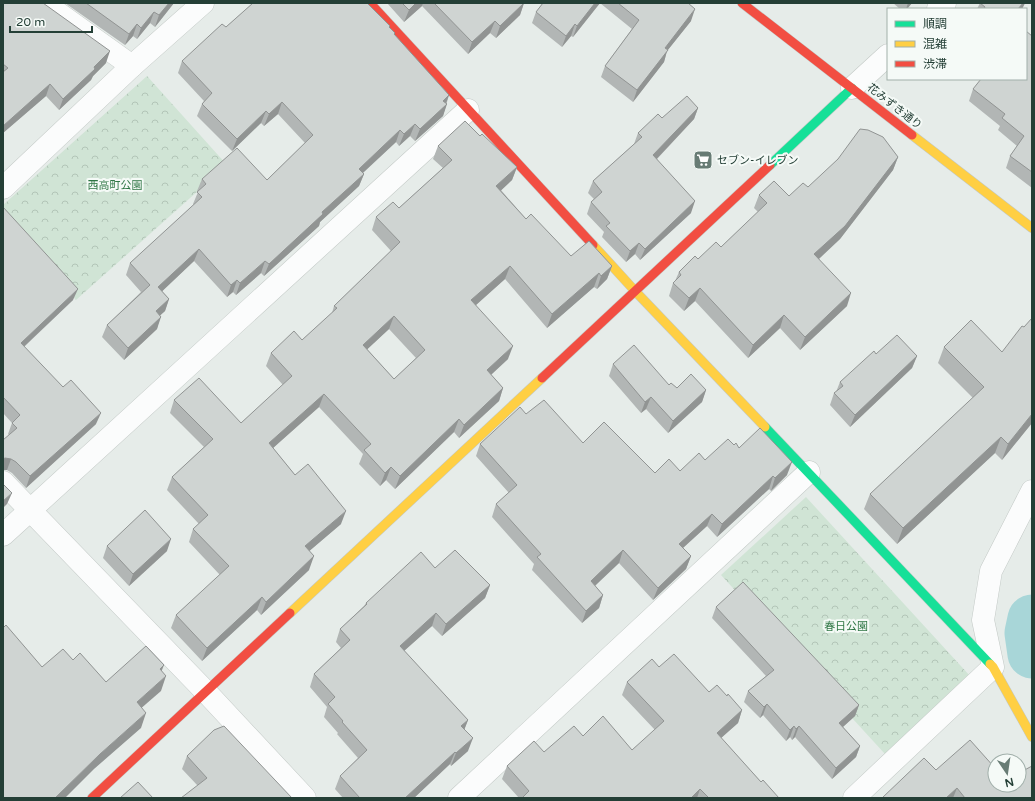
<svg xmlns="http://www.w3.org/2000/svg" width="1035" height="801" font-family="'Varela Round','Noto Sans JP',sans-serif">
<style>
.park{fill:url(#park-crowns)}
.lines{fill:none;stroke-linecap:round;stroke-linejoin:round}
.river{stroke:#a8d6d8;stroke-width:49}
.street-casing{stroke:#c3c9c6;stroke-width:23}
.fast-casing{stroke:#c2c9c6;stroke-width:10}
.slow-casing{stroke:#c2c9c6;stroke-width:10}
.jam-casing{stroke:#c2c9c6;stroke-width:10}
.street{stroke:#fbfcfc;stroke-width:22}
.fast{stroke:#16e098;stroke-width:9}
.slow{stroke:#ffcf43;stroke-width:9}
.jam{stroke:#f24e42;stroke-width:9}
.wall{fill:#b2b6b5;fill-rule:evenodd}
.shaded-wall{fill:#919493}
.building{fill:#cfd4d2;stroke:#919493;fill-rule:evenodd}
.labels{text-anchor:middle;stroke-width:4;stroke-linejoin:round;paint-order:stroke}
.street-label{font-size:11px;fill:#243f36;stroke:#f5faf7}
.poi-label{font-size:11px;fill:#243f36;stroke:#f5faf7;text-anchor:start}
.park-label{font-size:11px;fill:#2e7644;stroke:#f5faf7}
</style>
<defs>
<pattern id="park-crowns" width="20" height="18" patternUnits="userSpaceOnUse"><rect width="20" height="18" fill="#d0e4d5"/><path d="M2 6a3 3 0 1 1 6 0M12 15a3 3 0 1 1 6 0" fill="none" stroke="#b2c5b7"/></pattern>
</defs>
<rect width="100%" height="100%" fill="#e6ece9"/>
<g class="park">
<polygon points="147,76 227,165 76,300 3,219 3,205"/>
<polygon points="806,497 971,677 885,754 721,575"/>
</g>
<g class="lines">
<polyline class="river" points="1032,619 1029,633 1032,654"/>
<g class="street-casing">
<g id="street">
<polyline points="44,3 132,66"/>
<polyline points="938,9 945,3"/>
<polyline points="852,88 888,55"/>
<polyline points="3,188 132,66 203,3"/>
<polyline points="3,482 206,692 305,798"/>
<polyline points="3,535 468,110"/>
<polyline points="459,798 809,472"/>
<polyline points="854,798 993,667 983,620 991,571 1032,491"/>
</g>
</g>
<g class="fast-casing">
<g id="fast">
<polyline points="770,165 852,88"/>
<polyline points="765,427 990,664"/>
</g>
</g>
<g class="slow-casing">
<g id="slow">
<polyline points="912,135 1032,228"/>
<polyline points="593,245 635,291 765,427"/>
<polyline points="290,613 542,378"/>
<polyline points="990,664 993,667 1032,737"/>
</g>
</g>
<g class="jam-casing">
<g id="jam">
<polyline points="370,3 593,245"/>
<polyline points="742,3 912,135"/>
<polyline points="542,378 770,165"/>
<polyline points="92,798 290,613"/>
</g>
</g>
<use href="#street" class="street"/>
<use href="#fast" class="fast"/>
<use href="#slow" class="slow"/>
<use href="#jam" class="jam"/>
</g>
<g class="wall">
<polygon points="3,3 106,63 93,76 91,80 59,110 46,96 3,133"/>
<polygon points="65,3 174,3 155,27 150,23 137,39 133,36 125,45"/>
<polygon points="252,3 367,3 390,26 389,28 395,33 394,35 449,95 443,116 415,141 410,136 399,146 396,142 363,173 364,174 359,186 320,222 319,226 264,276 261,273 236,295 233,292 227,297 194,261 162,291 169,299 165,311 160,315 157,329 124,360 102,337 107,325 141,292 126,275 130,263 194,205 193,204 198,192 197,191 202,179 267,180 305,143 278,114 264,126 261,123 232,151 197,116 202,104 204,101 178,73 182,61 226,27 252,4"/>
<polygon points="387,3 524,3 520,15 496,38 490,33 468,54 422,6 404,22"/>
<polygon points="543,3 688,3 691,21 667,51 664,62 633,102 601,77 605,66 632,29 600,3 573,37 571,36 562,47 532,23 536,12"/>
<polygon points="893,3 912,3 907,9 900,9"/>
<polygon points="980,3 1025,3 1022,9 977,9"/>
<polygon points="1032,36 1032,188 1006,168 1010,156 1017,146 998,130 1000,126 969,101 973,89"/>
<polygon points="698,108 694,119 657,159 691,213 640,260 635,254 626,262 602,237 604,232 587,214 591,202 594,199 588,193 593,181 634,144 638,133 662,118"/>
<path d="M 480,136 L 517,167 L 512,180 L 501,190 L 526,219 L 571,256 L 612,266 L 607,279 L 597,289 L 594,287 L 547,328 L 505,279 L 476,305 L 508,359 L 491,375 L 503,388 L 499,401 L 459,438 L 454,432 L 395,489 L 386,480 L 380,486 L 359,464 L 363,454 L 319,407 L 273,448 L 295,475 L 341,524 L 309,551 L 309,570 L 261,615 L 257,610 L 202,661 L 171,628 L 176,615 L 220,575 L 189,542 L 193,529 L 199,524 L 167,490 L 172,477 L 204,447 L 170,413 L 174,400 L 241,423 L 283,385 L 266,366 L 271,353 L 302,340 L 332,313 L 334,306 L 391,251 L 372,230 L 376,217 L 399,208 L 443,168 L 433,159 L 438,146 ZM 389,329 L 416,358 L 394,379 L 367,349 Z"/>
<polygon points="898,157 893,170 840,239 819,259 847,306 800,350 780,328 748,358 695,301 684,311 669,296 673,283 675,281 679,272 698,259 721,247 758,212 754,208 759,195 789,196"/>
<polygon points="3,207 73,300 24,347 96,424 26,488 12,473 7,470 3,470 3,440 9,435 8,434 12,423 3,413"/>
<polygon points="1024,327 1032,423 1002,460 995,453 897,544 864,509 870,494 973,398 938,363 944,347 1002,352"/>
<polygon points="876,354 917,356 912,368 850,427 830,405 834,393 836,392 840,382"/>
<polygon points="613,364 677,388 706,390 702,402 668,433 646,409 641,413 609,376"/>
<polygon points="526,414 583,443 655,473 680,471 705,460 734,445 739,448 787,475 771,491 769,489 717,537 707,526 683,548 691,556 686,569 653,600 619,563 595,586 603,595 599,608 582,623 532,570 534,564 492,517 496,504 509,493 476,456 480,444"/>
<polygon points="107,546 167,551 129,586 103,558"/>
<polygon points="435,568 490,585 485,598 442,636 432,626 404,651 468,720 464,730 468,751 451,766 450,764 414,798 343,798 335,789 340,776 358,758 337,734 338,733 324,717 327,707 310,687 314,674 341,648 336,642 340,629 364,606 366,603"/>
<polygon points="716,607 859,705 855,716 843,727 860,746 856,757 832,779 795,737 792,740 790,737 786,741 763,715 760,718 744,702 748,691 766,676 712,618"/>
<polygon points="659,667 709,692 727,696 742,710 738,723 721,738 761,782 779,798 519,798 502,779 507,766 544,752 583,736 632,750 655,730 622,695 627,682"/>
<polygon points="187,756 292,798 198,786 182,769"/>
<polygon points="936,770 995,785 1019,785 1032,798 882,798"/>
</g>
<g class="shaded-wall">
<polygon points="169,3 174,3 155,27 159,15"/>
<polygon points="416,3 423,3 422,6 404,22 409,10"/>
<polygon points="524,3 520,15 496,38 500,26"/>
<polygon points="595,3 600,3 573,37 577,26"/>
<polygon points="908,3 912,3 907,9 906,9"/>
<polygon points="1023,3 1025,3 1022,9 1018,9"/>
<polygon points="695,9 691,21 667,51 664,62 633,102 637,90 665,48"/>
<polygon points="154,12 150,23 137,39 141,28"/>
<polygon points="495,21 490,33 468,54 472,42"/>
<polygon points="137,24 133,36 125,45 129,34"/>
<polygon points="575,24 571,36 562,47 566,36"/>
<polygon points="110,51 106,63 93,76 91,80 59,110 63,99 94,67"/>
<polygon points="50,84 46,96 3,133 3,126"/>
<polygon points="449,95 445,106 447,104 443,116 415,141 420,129 443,101"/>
<polygon points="282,102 278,114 264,126 269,114"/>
<polygon points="698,108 694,119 649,167 653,155"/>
<polygon points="266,111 261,123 232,151 237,139"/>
<polygon points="415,124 410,136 399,146 404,134"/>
<polygon points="400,130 396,142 354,181 359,169"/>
<polygon points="898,157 893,170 840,239 810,267 814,254"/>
<polygon points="517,167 512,180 492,199 496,186"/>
<polygon points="364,174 359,186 320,222 319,226 264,276 269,264 322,212"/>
<polygon points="695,201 691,213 640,260 645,249"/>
<polygon points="639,243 635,254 626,262 630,251"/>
<polygon points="199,249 194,261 154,299 158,287"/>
<polygon points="265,261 261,273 236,295 240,283"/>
<polygon points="510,266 505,279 467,313 471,300"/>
<polygon points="612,266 607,279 597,289 601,276"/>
<polygon points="599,273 594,287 547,328 552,314"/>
<polygon points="237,280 233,292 227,297 231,285"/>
<polygon points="700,288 695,301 684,311 689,298"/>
<polygon points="78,289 73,300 16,354 21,343"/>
<polygon points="851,293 847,306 800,350 805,337"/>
<polygon points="169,299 165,311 152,323 156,311"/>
<polygon points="784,315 780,328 748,358 753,345"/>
<polygon points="394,316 389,329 358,358 363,345"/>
<polygon points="161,317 157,329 124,360 128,348"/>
<polygon points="513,346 508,359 482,383 487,370"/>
<polygon points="917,356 912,368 850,427 855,415"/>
<polygon points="503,388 499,401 459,438 464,425"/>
<polygon points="706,390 702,402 668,433 673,421"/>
<polygon points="324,394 319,407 264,456 269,443"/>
<polygon points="651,397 646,409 641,413 645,402"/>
<polygon points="101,413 96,424 26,488 30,476"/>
<polygon points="1032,414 1032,423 1002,460 1008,444"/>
<polygon points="459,419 454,432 395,489 400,476"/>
<polygon points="1001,437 995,453 897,544 903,528"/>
<polygon points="5,458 11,459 7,470 3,470 3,459"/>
<polygon points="792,462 787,475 771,491 775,478"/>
<polygon points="391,467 386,480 380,486 385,473"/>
<polygon points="773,476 769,489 717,537 722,524"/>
<polygon points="12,493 7,504 3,508 3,501"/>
<polygon points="346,511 341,524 300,559 305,546"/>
<polygon points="712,514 707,526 674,556 679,544"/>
<polygon points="171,539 167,551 129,586 133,574"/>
<polygon points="623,550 619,563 586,594 591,581"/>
<polygon points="314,556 309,570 261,615 266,602"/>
<polygon points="691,556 686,569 653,600 658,588"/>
<polygon points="490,585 485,598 442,636 446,624"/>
<polygon points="603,595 599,608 582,623 586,611"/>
<polygon points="262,597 257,610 202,661 207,648"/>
<polygon points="436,613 432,626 395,659 400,646"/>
<polygon points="164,665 158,680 160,669"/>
<polygon points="166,676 161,691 131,717 137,702"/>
<polygon points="767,704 763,715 760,718 764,707"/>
<polygon points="859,705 855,716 835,734 839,723"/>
<polygon points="742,710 738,723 712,746 717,733"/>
<polygon points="146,713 141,728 94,769 65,798 55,798 100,754"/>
<polygon points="468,720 463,733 461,726"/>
<polygon points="794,726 790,737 786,741 790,730"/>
<polygon points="799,726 795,737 792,740 796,729"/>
<polygon points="473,738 468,751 451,766 456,753"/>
<polygon points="860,746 856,757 832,779 836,768"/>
<polygon points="455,752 450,764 414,798 405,798"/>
<polygon points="957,788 953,798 946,798"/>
<polygon points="700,789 697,798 691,798"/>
</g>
<g class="building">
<polygon points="3,3 43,3 110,51 94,67 95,69 63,99 50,84 3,126 3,72 8,68 3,64"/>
<polygon points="86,3 169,3 159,15 154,12 141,28 137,24 129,34"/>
<polygon points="253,3 367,3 390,26 389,27 395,33 394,34 449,95 443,101 447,104 420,129 415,124 404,134 400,130 359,169 364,174 322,212 323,214 269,264 265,261 240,283 237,280 231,285 199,249 158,287 169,299 156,311 161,317 128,348 107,325 150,285 130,263 202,197 197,192 206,184 202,179 237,148 267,180 313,135 282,102 269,114 266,111 237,139 202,104 212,93 182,61 222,24 226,27"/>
<polygon points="402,3 416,3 409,10"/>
<polygon points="434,3 524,3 500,26 495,21 472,42"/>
<polygon points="543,3 595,3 577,26 575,24 566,36 536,12"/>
<polygon points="618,3 688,3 695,9 665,48 668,50 637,90 605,66 639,20"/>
<polygon points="980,3 1023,3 1018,9 984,9 985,7"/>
<polygon points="1026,31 1032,36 1032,172 1010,156 1024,136 1002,118 1005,114 973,89 981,79 1026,79"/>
<polygon points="687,96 698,108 653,155 695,201 645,249 639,243 630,251 606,226 610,223 591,202 602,192 593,181 642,137 638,133 658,114 662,118"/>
<path d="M 465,121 L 480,136 L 482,134 L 517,167 L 496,186 L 526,219 L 531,214 L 571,256 L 589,241 L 612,266 L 601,276 L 599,273 L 552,314 L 510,266 L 471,300 L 513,346 L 487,370 L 503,388 L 464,425 L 459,419 L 400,476 L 391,467 L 385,473 L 364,450 L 371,444 L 324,394 L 269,443 L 295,475 L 308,464 L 346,511 L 305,546 L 314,556 L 266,602 L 262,597 L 207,648 L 176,615 L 229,566 L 193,529 L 208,515 L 172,477 L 213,439 L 174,400 L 199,378 L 241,423 L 292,376 L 271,353 L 294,331 L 302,340 L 337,308 L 334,306 L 400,242 L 376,217 L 393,202 L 399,208 L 452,160 L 438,146 ZM 394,316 L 425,350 L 394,379 L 363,345 Z"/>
<polygon points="860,129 868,130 883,137 898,157 845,226 814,254 851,293 805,337 784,315 753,345 700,288 689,298 673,283 681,275 679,272 695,256 698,259 716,242 721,247 767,203 759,195 774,181 789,196 803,183 808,187 838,159"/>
<polygon points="3,207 78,289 21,343 63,387 71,380 101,413 30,476 16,462 11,459 5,458 3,459 3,440 17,428 12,423 20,415 3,397"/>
<polygon points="1032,318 1032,414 1008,444 1001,437 903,528 870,494 984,387 944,347 971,320 1002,352 1022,326 1024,327"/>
<polygon points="897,335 917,356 855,415 834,393 843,386 840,382 874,351 876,354"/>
<polygon points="634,345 669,385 671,383 677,388 691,374 706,390 673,421 651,397 645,402 613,364"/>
<polygon points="544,400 583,443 604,422 655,473 669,459 680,471 699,453 705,460 728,439 734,445 736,443 739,448 760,428 792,462 775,478 773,476 722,524 712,514 679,544 691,556 658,588 623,550 591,581 603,595 586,611 537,557 541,554 496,504 517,485 480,444 520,407 526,414"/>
<polygon points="3,484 12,493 3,501"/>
<polygon points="145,510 171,539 133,574 107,546"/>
<polygon points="455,550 490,585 446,624 436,613 400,646 468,720 461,726 473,738 456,753 455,752 405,798 360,798 340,776 367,750 342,722 343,721 328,704 335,697 314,674 350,640 340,629 367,604 366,603 421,552 435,568"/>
<polygon points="743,582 859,705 839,723 860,746 836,768 799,726 796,729 794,726 790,730 767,704 764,707 748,691 774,670 716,607"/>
<polygon points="6,625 42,667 63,649 73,660 80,653 106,682 146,646 164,665 160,669 166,676 137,702 146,713 100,754 55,798 3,798 3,628"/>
<polygon points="674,654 709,692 717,685 727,696 728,694 742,710 717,733 761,782 763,780 779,798 709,798 700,789 691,798 522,798 529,791 507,766 534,741 544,752 574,726 583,736 603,716 632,750 664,721 627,682 652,659 659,667"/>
<polygon points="224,726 292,798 181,798 207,778 187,756 214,730"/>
<polygon points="970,740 995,768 995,785 1019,785 1019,773 1032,766 1032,798 965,798 957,788 946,798 882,798 924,758 936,770"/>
<polygon points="138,782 153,798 120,798"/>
</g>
<defs>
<g id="supermarket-square" transform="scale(1)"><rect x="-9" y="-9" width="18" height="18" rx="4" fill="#687c75" stroke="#f5faf7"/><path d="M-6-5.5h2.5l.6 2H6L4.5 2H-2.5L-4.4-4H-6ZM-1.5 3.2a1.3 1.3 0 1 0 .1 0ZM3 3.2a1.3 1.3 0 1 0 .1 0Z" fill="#fff"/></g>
</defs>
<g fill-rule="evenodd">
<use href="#supermarket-square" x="703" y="160"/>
</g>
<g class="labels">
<g class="street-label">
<text transform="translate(895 106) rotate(38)" y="4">花みずき通り</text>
</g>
<g class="poi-label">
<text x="717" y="164">セブン-イレブン</text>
</g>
<g class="park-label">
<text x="115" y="189">西高町公園</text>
<text x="846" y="630">春日公園</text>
</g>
</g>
<rect width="1035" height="801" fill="none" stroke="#243f36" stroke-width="8"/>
<rect x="887" y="8" width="140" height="72" fill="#f5faf7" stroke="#a1afaa"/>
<rect x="895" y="21" width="20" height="6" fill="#16e098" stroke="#a1afaa"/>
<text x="923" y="28" font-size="12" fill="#243f36">順調</text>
<rect x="895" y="41" width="20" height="6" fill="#ffcf43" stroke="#a1afaa"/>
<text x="923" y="48" font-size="12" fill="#243f36">混雑</text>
<rect x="895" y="61" width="20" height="6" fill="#f24e42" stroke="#a1afaa"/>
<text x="923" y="68" font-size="12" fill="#243f36">渋滞</text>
<g transform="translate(1007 773) rotate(167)"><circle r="19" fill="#f5faf7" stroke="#a1afaa"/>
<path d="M0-3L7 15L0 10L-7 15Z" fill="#687c75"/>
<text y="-6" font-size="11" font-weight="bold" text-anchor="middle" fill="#243f36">N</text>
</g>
<path d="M10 26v6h82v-6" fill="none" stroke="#243f36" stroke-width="2"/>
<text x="16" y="26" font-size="12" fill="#243f36" stroke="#f5faf7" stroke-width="3" paint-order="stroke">20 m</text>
</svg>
